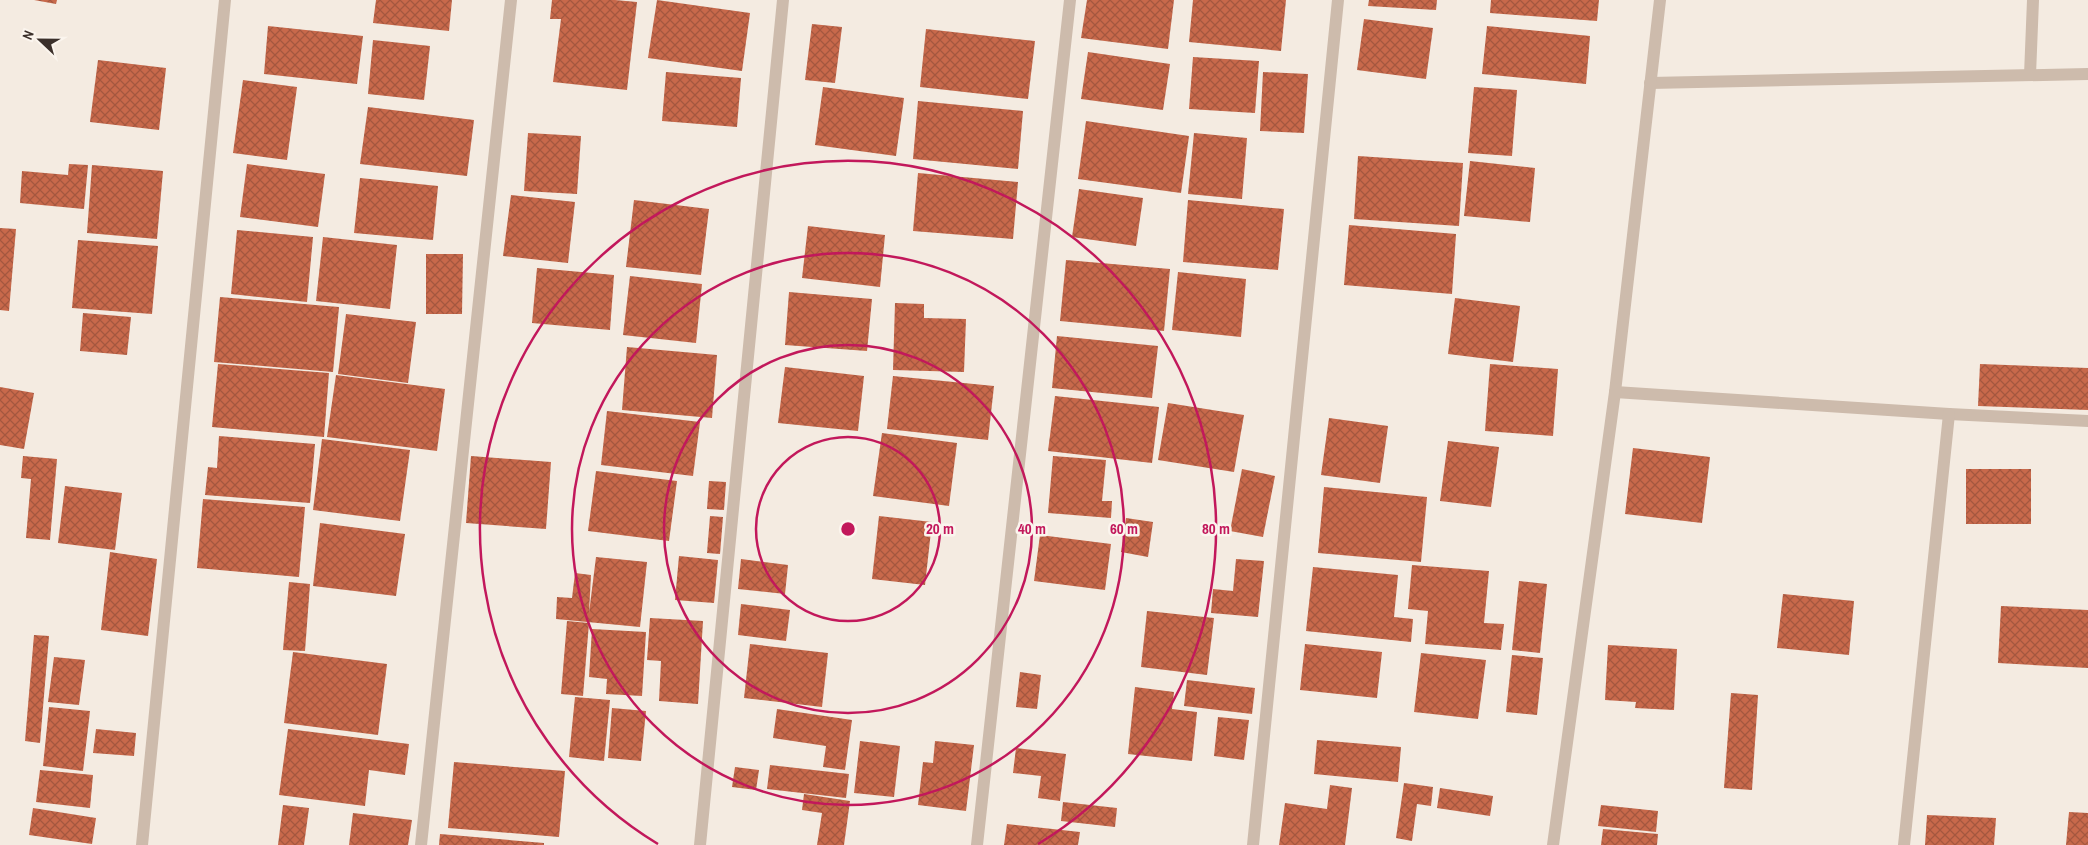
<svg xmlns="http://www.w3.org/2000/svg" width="2088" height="845" font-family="'Archivo Narrow',sans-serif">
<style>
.building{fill:url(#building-cross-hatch)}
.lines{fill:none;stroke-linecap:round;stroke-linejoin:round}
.street{stroke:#cdbbac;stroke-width:12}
.ring{fill:none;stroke:#c2185b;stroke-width:2.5}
.centre{fill:#c2185b;stroke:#fbf5ee;stroke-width:2.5}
.ring-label{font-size:15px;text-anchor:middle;font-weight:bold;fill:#c2185b;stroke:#fbf5ee;stroke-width:5;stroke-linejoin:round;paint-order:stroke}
</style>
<defs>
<pattern id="building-cross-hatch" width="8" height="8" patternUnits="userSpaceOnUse" patternTransform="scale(1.25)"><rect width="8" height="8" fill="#c8694b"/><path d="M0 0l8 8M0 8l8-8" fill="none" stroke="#a4573f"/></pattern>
</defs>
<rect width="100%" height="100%" fill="#f4ebe1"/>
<g class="building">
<polygon points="34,0 57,0 56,4"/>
<polygon points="376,0 452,0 449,31 373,23"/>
<polygon points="552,0 615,0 637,2 627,90 553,82 561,19 550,19"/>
<polygon points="657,0 750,13 742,71 648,58"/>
<polygon points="1087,0 1174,0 1168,49 1081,38"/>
<polygon points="1193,0 1286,0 1281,51 1189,42"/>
<polygon points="1369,0 1437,0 1436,10 1368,6"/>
<polygon points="1491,0 1599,0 1597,21 1490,13"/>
<polygon points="1364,19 1433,28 1426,79 1357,70"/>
<polygon points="812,24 842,27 835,83 805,80"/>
<polygon points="268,26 363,36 357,84 264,74"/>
<polygon points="1487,26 1590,36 1586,84 1482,74"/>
<polygon points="926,29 1035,41 1028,99 920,87"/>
<polygon points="373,40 430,46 424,100 368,94"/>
<polygon points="1088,52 1170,64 1163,110 1081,99"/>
<polygon points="1193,57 1259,61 1255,113 1189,109"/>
<polygon points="98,60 166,68 159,130 90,122"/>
<polygon points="666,72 741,78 737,127 662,121"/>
<polygon points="1263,72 1308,74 1304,133 1260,131"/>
<polygon points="243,80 297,87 287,160 233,153"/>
<polygon points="823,87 904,98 896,156 815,145"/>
<polygon points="1474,87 1517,90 1512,156 1468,153"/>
<polygon points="918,101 1023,111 1018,169 913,159"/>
<polygon points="368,107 474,120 467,176 360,164"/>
<polygon points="1086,121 1189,136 1181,193 1078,179"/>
<polygon points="528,133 581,136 577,194 524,191"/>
<polygon points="1194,133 1247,138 1242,199 1188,194"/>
<polygon points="1358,156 1463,163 1459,226 1354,219"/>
<polygon points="1470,161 1535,168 1530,222 1464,216"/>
<polygon points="69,164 88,165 84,209 20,203 22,171 68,175"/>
<polygon points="247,164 325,174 318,227 240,217"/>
<polygon points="92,165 163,171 157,239 87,233"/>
<polygon points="918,173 1018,182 1013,239 913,231"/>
<polygon points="360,178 438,186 433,240 354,233"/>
<polygon points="1079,189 1143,198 1136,246 1072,237"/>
<polygon points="511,195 575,202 568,263 503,256"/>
<polygon points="634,200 709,209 701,275 626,267"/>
<polygon points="1188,200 1284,209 1278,270 1183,262"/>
<polygon points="1349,225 1456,234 1452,294 1344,285"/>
<polygon points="808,226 885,235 880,287 802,278"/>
<polygon points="0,228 16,229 9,311 0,310"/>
<polygon points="237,230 313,237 307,302 231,294"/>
<polygon points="323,237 397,245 390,309 316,301"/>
<polygon points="78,240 158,246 152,314 72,308"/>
<polygon points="426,254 463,254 462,314 426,314"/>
<polygon points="1066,260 1170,269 1164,331 1060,321"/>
<polygon points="537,268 614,275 610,330 532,323"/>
<polygon points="1178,272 1246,279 1241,337 1172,330"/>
<polygon points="630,276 702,284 696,343 623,335"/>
<polygon points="789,292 872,299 867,351 785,345"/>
<polygon points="220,297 339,307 333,372 214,362"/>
<polygon points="1455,298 1520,306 1513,362 1448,354"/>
<polygon points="895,303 924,304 924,318 966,319 964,372 893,370"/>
<polygon points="83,313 131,317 127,355 80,351"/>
<polygon points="346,314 416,322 408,383 338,374"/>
<polygon points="1057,336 1158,346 1152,398 1052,388"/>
<polygon points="627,347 717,355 712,418 622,410"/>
<polygon points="218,364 329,373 324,437 212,427"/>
<polygon points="1490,364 1558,369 1553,436 1485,431"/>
<polygon points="1980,364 2088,368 2088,410 1978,406"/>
<polygon points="785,367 864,376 858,431 778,423"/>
<polygon points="336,375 445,389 437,451 327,437"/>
<polygon points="893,376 994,386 988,440 887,429"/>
<polygon points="0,387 34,393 24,449 0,445"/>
<polygon points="1055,396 1159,407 1152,463 1048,451"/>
<polygon points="1168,403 1244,415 1234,472 1158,460"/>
<polygon points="607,411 700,422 693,476 601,465"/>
<polygon points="1329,418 1388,426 1380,483 1321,475"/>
<polygon points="882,433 957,443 949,506 873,496"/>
<polygon points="219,436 315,444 310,503 205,495 208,467 217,468"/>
<polygon points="322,439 410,450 400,521 313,510"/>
<polygon points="1448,441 1499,447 1491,507 1440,501"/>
<polygon points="1633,448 1710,457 1702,523 1625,514"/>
<polygon points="23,456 57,459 50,540 26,538 31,479 21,478"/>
<polygon points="471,456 551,462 546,529 466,523"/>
<polygon points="1053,456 1106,460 1102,501 1112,501 1111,518 1048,513"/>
<polygon points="1242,469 1275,476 1263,537 1230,531"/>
<rect x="1966" y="469" width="65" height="55"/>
<polygon points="596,471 677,481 669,541 588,531"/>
<polygon points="709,481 726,482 724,510 707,509"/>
<polygon points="65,486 122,493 115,550 58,543"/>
<polygon points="1324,487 1427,497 1421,562 1318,553"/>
<polygon points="203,499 305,507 299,577 197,568"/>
<polygon points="710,516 723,517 720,554 707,553"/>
<polygon points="879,516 932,522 925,585 872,579"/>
<polygon points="1126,518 1153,522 1148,557 1121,552"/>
<polygon points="320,523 405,534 396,596 313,586"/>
<polygon points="1040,535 1111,544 1105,590 1034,581"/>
<polygon points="110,552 157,559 148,636 101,630"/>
<polygon points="679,556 718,560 714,603 675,600"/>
<polygon points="596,557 647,562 640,627 556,619 557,597 572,598 575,573 591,575 589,613"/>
<polygon points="741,559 788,565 785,594 738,589"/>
<polygon points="1236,559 1264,561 1258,617 1211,613 1213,589 1233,591"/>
<polygon points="1412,565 1489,571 1484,623 1504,624 1501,650 1425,644 1428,611 1408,609"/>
<polygon points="1313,567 1398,575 1394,617 1413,619 1411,642 1306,631"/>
<polygon points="1519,581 1547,584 1540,653 1512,650"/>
<polygon points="289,582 310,584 305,651 283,650"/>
<polygon points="1783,594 1854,601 1849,655 1777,648"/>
<polygon points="741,604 790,610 786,641 738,635"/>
<polygon points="2001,606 2088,610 2088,668 1998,663"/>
<polygon points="1147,611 1214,618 1207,675 1141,667"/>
<polygon points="650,618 703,621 698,704 659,701 661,661 647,660"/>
<polygon points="567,621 589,623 583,696 561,694"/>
<polygon points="592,629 646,632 642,696 606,694 607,679 589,677"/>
<polygon points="34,635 49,636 40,743 25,741"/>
<polygon points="750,644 828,653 822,707 744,698"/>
<polygon points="1305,644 1382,652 1377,698 1300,690"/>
<polygon points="1608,645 1677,649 1674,710 1635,708 1636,702 1605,700"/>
<polygon points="293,652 387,664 378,735 284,723"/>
<polygon points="1421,653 1486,660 1478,719 1414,712"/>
<polygon points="1512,655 1543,658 1537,715 1506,712"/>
<polygon points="54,657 85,660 79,705 48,702"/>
<polygon points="1020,672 1041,675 1037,709 1016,707"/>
<polygon points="1187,680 1255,688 1252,714 1184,706"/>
<polygon points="1135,687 1174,692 1172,709 1197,712 1192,761 1128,754"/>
<polygon points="1731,693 1758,695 1752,790 1724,788"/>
<polygon points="575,697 610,700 604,761 569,757"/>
<polygon points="49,707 90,711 83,771 43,766"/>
<polygon points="612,708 646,711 641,761 608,758"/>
<polygon points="777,709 852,720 845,770 823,767 826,746 773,738"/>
<polygon points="1218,717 1249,720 1244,760 1214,756"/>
<polygon points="96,729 136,733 134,756 93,753"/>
<polygon points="288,729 409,744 405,775 369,770 365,806 279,795"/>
<polygon points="1317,740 1401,747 1398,782 1314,774"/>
<polygon points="860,741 900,746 894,797 854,793"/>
<polygon points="935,741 974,745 966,811 918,805 923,762 933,763"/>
<polygon points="1016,748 1066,754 1060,801 1038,798 1041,776 1013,773"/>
<polygon points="454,762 565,771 559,837 448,828"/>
<polygon points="770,765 849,774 846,798 767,789"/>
<polygon points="735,767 759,770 756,790 732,787"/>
<polygon points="40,770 93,775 90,808 36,802"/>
<polygon points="1404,783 1433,787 1431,806 1417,804 1412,841 1396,838"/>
<polygon points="1330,785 1352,788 1345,845 1279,845 1285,803 1327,809"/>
<polygon points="1440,788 1493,796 1490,816 1437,808"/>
<polygon points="804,794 850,801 844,845 817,845 822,813 802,810"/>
<polygon points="1063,802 1117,808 1115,827 1061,821"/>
<polygon points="283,805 309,808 304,845 278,845"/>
<polygon points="1601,805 1658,811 1656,832 1598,826"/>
<polygon points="33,808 96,818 92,844 29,835"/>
<polygon points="2069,812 2088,813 2088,845 2066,845"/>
<polygon points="353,813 412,820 408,845 349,845"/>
<polygon points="1927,815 1996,818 1994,845 1925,845"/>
<polygon points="1007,824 1080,832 1078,845 1004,845"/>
<polygon points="1603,829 1658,834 1657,845 1601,845"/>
<polygon points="440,834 544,843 544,845 439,845"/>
</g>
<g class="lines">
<g class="street">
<polyline points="2030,75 2033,0"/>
<polyline points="1650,83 2088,74"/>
<polyline points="1615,392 1949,414 2088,421"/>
<polyline points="142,845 225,0"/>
<polyline points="421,845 511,0"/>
<polyline points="700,845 783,0"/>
<polyline points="977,845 1070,0"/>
<polyline points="1253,845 1338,0"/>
<polyline points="1553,845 1615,392 1660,0"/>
<polyline points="1904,845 1949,414"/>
</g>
</g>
<g class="ring">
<circle cx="848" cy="529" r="92"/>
<circle cx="848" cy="529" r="184"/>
<circle cx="848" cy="529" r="276"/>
<path d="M658 844A368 368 0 1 1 1038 844"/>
</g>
<circle cx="848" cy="529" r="8" class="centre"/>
<g class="ring-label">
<text x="940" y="534">20 m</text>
<text x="1032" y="534">40 m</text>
<text x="1124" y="534">60 m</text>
<text x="1216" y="534">80 m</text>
</g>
<g transform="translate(40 40) rotate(292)" stroke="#fbf5ee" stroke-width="4" paint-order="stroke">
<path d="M0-4L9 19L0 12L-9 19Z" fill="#3b302b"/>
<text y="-8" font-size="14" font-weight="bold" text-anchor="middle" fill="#3b302b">N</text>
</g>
</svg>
